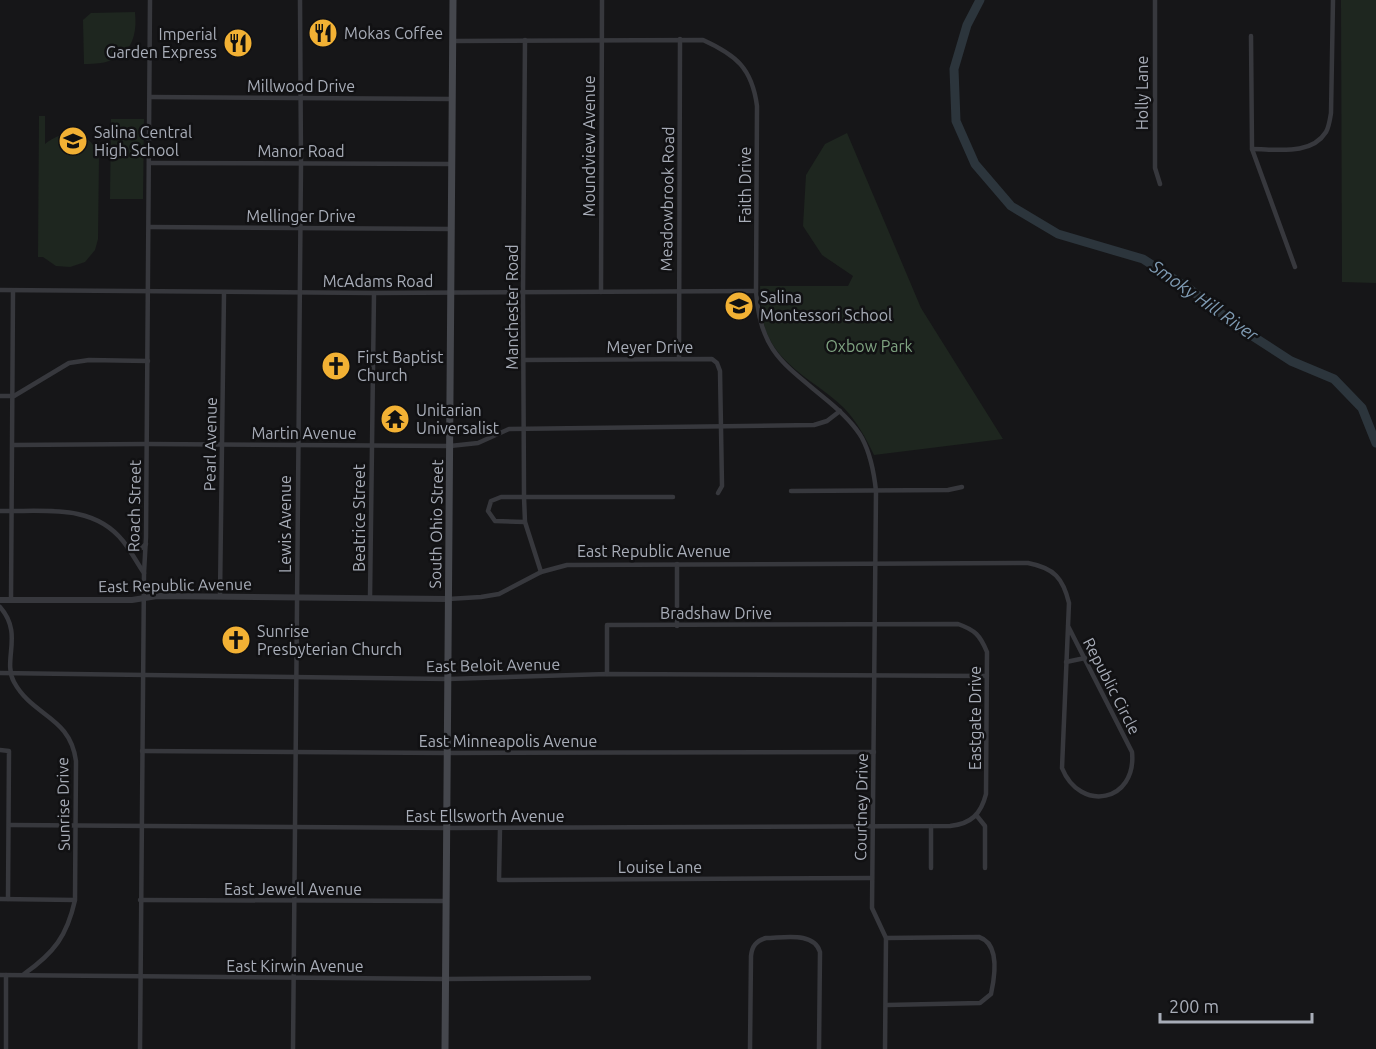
<svg xmlns="http://www.w3.org/2000/svg" width="1376" height="1049" font-family="Ubuntu,sans-serif">
<style>
.green{fill:#1e261f}
.lines{fill:none;stroke-linecap:round;stroke-linejoin:round}
.river{stroke:#2c353c;stroke-width:9}
.minor{stroke:#37383d;stroke-width:4.5}
.tertiary{stroke:#37383d;stroke-width:6}
.secondary{stroke:#45474d;stroke-width:7}
.labels{text-anchor:middle;stroke-width:5;stroke-linejoin:round;paint-order:stroke}
.poi-label{font-size:16px;fill:#a8adb8;stroke:#111113;text-anchor:start}
.street-label{font-size:16px;fill:#a8adb8;stroke:#111113}
.park-label{font-size:16px;fill:#7fa381;stroke:#111113}
.water-label{font-size:18px;font-style:italic;fill:#7f9bb3;stroke:#111113}
</style>
<rect width="100%" height="100%" fill="#161618"/>
<g class="green">
<polygon points="1341,0 1376,0 1376,283 1342,282"/>
<path d="M 135,12 C 139,50 119,65 84,64 L 83,20 L 91,13 Z"/>
<path d="M 39,116 L 45,116 L 45,144 C 65,128 89,129 99,156 L 98,239 L 95,250 L 85,262 L 70,267 L 56,266 L 43,257 L 38,257 Z"/>
<polygon points="111,119 144,119 143,199 110,199"/>
<path d="M 847,133 L 921,308 L 1003,439 L 874,455 C 866,438 857,422 844,408 C 819,383 779,367 766,331 C 761,317 761,301 760,286 L 848,286 L 853,276 L 822,255 L 803,226 L 806,175 L 825,144 Z"/>
</g>
<g class="lines">
<polyline class="river" points="980,0 967,25 954,69 956,121 975,164 1011,206 1058,234 1143,259 1191,290 1240,328 1291,361 1334,379 1362,408 1376,443"/>
<g class="minor">
<polyline points="1155,0 1155,168 1160,184"/>
<polyline points="1251,36 1252,149 1295,267"/>
<polyline points="525,40 523,293 524,497 525,522 541,572"/>
<path d="M 453,41 L 703,40 C 736,55 752,68 757,106 L 756,291 C 760,352 784,364 828,401 C 840,411 854,424 862,438 C 871,455 874,472 876,491 L 872,908 L 886,938 L 885,1049"/>
<polyline points="150,97 452,99"/>
<path d="M 1252,149 C 1276,149 1311,156 1326,132 C 1329,127 1330,119 1331,113 L 1333,0"/>
<polyline points="149,163 452,164"/>
<polyline points="149,227 452,229"/>
<polyline points="0,290 374,293 756,291"/>
<polyline points="601,292 602,0"/>
<polyline points="679,359 680,39"/>
<polyline points="524,360 712,359 717,363 720,371 722,486 718,493"/>
<polyline points="0,396 14,396 69,363 89,360 148,361"/>
<polyline points="13,445 147,444 450,446 478,443 509,429 814,425 827,421 840,411"/>
<polyline points="791,491 948,490 962,487"/>
<path d="M 0,511 C 43,512 93,503 123,541 C 131,551 137,563 144,573"/>
<polyline points="525,522 495,521 488,511 491,501 501,497 673,497"/>
<path d="M 128,549 C 136,551 141,550 146,544"/>
<polyline points="677,564 677,626"/>
<polyline points="220,596 224,293"/>
<polyline points="370,598 374,293"/>
<path d="M 448,599 L 481,597 L 499,594 L 541,572 L 567,565 L 1028,563 C 1054,568 1063,578 1069,603 L 1062,768 C 1080,813 1137,802 1132,752 L 1068,626"/>
<polyline points="11,600 13,291"/>
<path d="M 0,607 C 24,634 2,660 14,682 C 33,717 70,716 76,761 L 75,900 C 67,936 54,953 24,974"/>
<polyline points="1066,662 1085,658"/>
<polyline points="0,673 448,679 607,674 987,676"/>
<polyline points="0,750 9,751 8,899"/>
<polyline points="142,751 447,753 874,752"/>
<polyline points="977,816 985,826 985,868"/>
<path d="M 10,825 L 447,828 L 950,826 C 971,824 981,814 986,794 L 987,652 C 980,635 975,630 958,624 L 607,625 L 607,674"/>
<polyline points="500,828 499,880 872,878"/>
<polyline points="931,868 931,826"/>
<polyline points="0,899 75,900"/>
<polyline points="140,900 446,901"/>
<path d="M 886,938 L 979,937 C 1000,944 995,976 991,994 L 980,1003 L 887,1005"/>
<polyline points="0,975 445,979 589,978"/>
<polyline points="6,975 6,1049"/>
<polyline points="140,1049 144,573 146,537 150,0"/>
<polyline points="293,1049 301,163 300,0"/>
<path d="M 750,1049 L 751,956 C 752,946 756,941 766,938 C 783,938 814,931 820,952 L 819,1049"/>
</g>
<polyline class="tertiary" points="0,600 132,600 157,596 448,599"/>
<polyline class="secondary" points="445,1049 453,0"/>
</g>
<defs>
<g id="restaurant-disc" transform="scale(1.5)"><circle r="9.5" fill="#f2b134" stroke="#111113"/><path d="M-5-6h1v4h1v-4h1v4h1v-4h1v5L-1.5 .5V6h-2V.5L-5-1ZM5-6V6H3V1.5H1.5Q1.5-4 5-6Z" fill="#111"/></g>
<g id="school-disc" transform="scale(1.5)"><circle r="9.5" fill="#f2b134" stroke="#111113"/><path d="M0-5L7-2L0 1L-7-2ZM-4 1L0 2.5L4 1V4Q0 6-4 4Z" fill="#111"/></g>
<g id="church-disc" transform="scale(1.5)"><circle r="9.5" fill="#f2b134" stroke="#111113"/><path d="M-1.2-6h2.4v3.5h3.3v2.4h-3.3V6h-2.4V-.1h-3.3v-2.4h3.3Z" fill="#111"/></g>
<g id="temple-disc" transform="scale(1.5)"><circle r="9.5" fill="#f2b134" stroke="#111113"/><path d="M0-6L5-2H3V0L6.5 2.5H4V6H1.5V3h-3V6H-4V2.5H-6.5L-3 0V-2H-5Z" fill="#111"/></g>
</defs>
<g fill-rule="evenodd">
<use href="#restaurant-disc" x="323" y="33"/>
<use href="#restaurant-disc" x="238" y="43"/>
<use href="#school-disc" x="73" y="141"/>
<use href="#school-disc" x="739" y="306"/>
<use href="#church-disc" x="336" y="366"/>
<use href="#temple-disc" x="395" y="419"/>
<use href="#church-disc" x="236" y="640"/>
</g>
<g class="labels">
<g class="poi-label">
<text x="344" y="39">Mokas Coffee</text>
<text x="217" y="40" text-anchor="end">Imperial<tspan x="217" dy="18">Garden Express</tspan></text>
<text x="94" y="138">Salina Central<tspan x="94" dy="18">High School</tspan></text>
<text x="760" y="303">Salina<tspan x="760" dy="18">Montessori School</tspan></text>
<text x="357" y="363">First Baptist<tspan x="357" dy="18">Church</tspan></text>
<text x="416" y="416">Unitarian<tspan x="416" dy="18">Universalist</tspan></text>
<text x="257" y="637">Sunrise<tspan x="257" dy="18">Presbyterian Church</tspan></text>
</g>
<g class="street-label">
<text x="301" y="92">Millwood Drive</text>
<text transform="translate(1142 93) rotate(-90)" y="6">Holly Lane</text>
<text transform="translate(589 146) rotate(-90)" y="6">Moundview Avenue</text>
<text x="301" y="157">Manor Road</text>
<text transform="translate(745 185) rotate(-90)" y="6">Faith Drive</text>
<text transform="translate(667 199) rotate(-89)" y="6">Meadowbrook Road</text>
<text x="301" y="222">Mellinger Drive</text>
<text x="378" y="287">McAdams Road</text>
<text transform="translate(512 307) rotate(-90)" y="6">Manchester Road</text>
<text x="650" y="353">Meyer Drive</text>
<text x="304" y="439">Martin Avenue</text>
<text transform="translate(210 444) rotate(-89)" y="6">Pearl Avenue</text>
<text transform="translate(134 506) rotate(-89)" y="6">Roach Street</text>
<text transform="translate(359 518) rotate(-90)" y="6">Beatrice Street</text>
<text transform="translate(285 524) rotate(-90)" y="6">Lewis Avenue</text>
<text transform="translate(436 524) rotate(-89)" y="6">South Ohio Street</text>
<text x="654" y="557">East Republic Avenue</text>
<text transform="translate(175 585) rotate(-1)" y="6">East Republic Avenue</text>
<text x="716" y="619">Bradshaw Drive</text>
<text transform="translate(493 665) rotate(-1)" y="6">East Beloit Avenue</text>
<text transform="translate(1112 686) rotate(63)" y="6">Republic Circle</text>
<text transform="translate(975 718) rotate(-90)" y="6">Eastgate Drive</text>
<text x="508" y="747">East Minneapolis Avenue</text>
<text transform="translate(63 804) rotate(-91)" y="6">Sunrise Drive</text>
<text transform="translate(861 807) rotate(-89)" y="6">Courtney Drive</text>
<text x="485" y="822">East Ellsworth Avenue</text>
<text x="660" y="873">Louise Lane</text>
<text x="293" y="895">East Jewell Avenue</text>
<text x="295" y="972">East Kirwin Avenue</text>
</g>
<g class="park-label">
<text x="869" y="352">Oxbow Park</text>
</g>
<g class="water-label">
<text transform="translate(1204 301) rotate(35)" y="6">Smoky Hill River</text>
</g>
</g>
<path d="M1160 1013v9h152v-9" fill="none" stroke="#a8adb8" stroke-width="3"/>
<text x="1169" y="1013" font-size="18" fill="#a8adb8" stroke="#111113" stroke-width="4.5" paint-order="stroke">200 m</text>
</svg>
